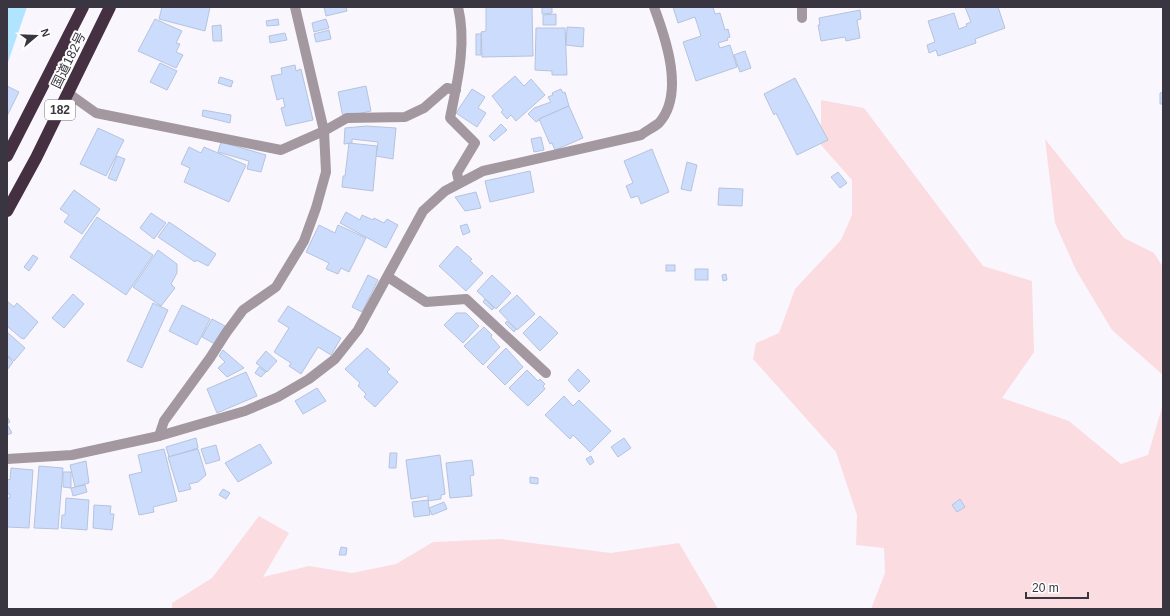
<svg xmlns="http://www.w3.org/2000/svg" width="1170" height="616" font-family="Helvetica,'Noto Sans JP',sans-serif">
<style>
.green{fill:#fbdce1}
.water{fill:#b1e5ff}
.building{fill:#ccdcfc;stroke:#b6c3dd}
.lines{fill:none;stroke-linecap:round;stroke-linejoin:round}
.minor{stroke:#a398a0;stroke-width:10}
.highway{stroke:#443040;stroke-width:12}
.labels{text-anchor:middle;stroke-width:4;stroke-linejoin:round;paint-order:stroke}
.shield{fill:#fff;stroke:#74727a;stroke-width:1}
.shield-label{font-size:12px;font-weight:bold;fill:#393641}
.street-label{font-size:13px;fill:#393641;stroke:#fff}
</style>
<rect width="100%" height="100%" fill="#f9f7fd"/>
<g class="green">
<polygon points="821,100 864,108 983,266 1032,281 1034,352 1002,398 1069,421 1121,464 1148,455 1163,404 1163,609 871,609 885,573 884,548 856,545 857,515 836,452 753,359 756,343 779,333 795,289 841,240 852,215 852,180 821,145"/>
<polygon points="1045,139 1124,238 1154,253 1163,267 1163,375 1112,330 1076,270 1055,223"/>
<polygon points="259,516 289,533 263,577 309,566 352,573 396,564 433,542 501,539 611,553 679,543 718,609 172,609 172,603 212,578"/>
</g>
<polygon class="water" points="7,7 27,7 7,65"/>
<g class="building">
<polygon points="162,7 210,7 205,31 159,19"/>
<polygon points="324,7 346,7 347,11 326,16"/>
<polygon points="486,7 532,7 533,56 482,57 481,32 486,31"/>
<polygon points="542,7 552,7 552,13 542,14"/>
<polygon points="673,7 713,7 715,14 720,13 725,30 728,29 730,37 727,38 728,40 718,43 720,48 730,45 737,67 696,81 683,42 701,36 695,17 678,23"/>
<polygon points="965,7 998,7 1005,28 975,39 976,43 938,56 936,50 929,53 927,45 935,42 928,21 954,13 959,29 967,26 966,24 971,22"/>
<polygon points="860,10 861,19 857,20 860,38 846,41 845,37 821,41 818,25 820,25 819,18"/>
<polygon points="556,14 556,25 543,25 543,15"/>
<polygon points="155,19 182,31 176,43 180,44 176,52 183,55 176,68 138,51"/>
<polygon points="278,19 279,25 267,26 266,21"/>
<polygon points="326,19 329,28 314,32 312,23"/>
<polygon points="221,25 222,41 213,41 212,26"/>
<polygon points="567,27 584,28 583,47 566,45"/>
<polygon points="536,28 565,28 567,75 552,75 552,71 535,70"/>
<polygon points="329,30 331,39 316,42 314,34"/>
<polygon points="285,33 287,40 270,43 269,36"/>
<rect x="476" y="34" width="5" height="21"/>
<polygon points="745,51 751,68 740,72 734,55"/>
<polygon points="160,63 177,71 167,90 150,82"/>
<polygon points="295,65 296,71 301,69 313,120 286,126 281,108 285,107 283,98 277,100 271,76 282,74 281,68"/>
<polygon points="515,76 524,86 531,79 545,95 516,121 511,115 507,119 501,112 503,110 492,96"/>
<polygon points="220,77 233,81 231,87 218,83"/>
<polygon points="795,78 828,140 797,155 776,113 774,115 764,94"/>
<polygon points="7,86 19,92 7,116"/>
<polygon points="366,86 371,111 343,117 338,92"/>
<polygon points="472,89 485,97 478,108 486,113 477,127 456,113"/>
<polygon points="561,89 563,93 565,92 569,106 539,119 539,120 536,122 528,114 534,108 551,102 548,97 553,95 552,93"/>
<polygon points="1163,92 1163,104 1160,104 1160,93"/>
<polygon points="569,106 583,138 555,150 552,143 550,144 539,119"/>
<polygon points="203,110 231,115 230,123 202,116"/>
<polygon points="501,124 507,130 494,141 489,136"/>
<polygon points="366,126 396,128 393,159 376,156 378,142 352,139 352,143 344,144 345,128"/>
<polygon points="98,128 124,140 106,176 80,164"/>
<polygon points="541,137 544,150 534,152 531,139"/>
<polygon points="221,142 266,155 261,172 247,169 249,161 218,152"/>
<polygon points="349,143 377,146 373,191 342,187 343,176 345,176"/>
<polygon points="189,147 201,153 204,147 246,165 229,202 184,182 190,168 181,164"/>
<polygon points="652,149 669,192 641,204 638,196 631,198 626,186 633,183 624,161"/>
<polygon points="117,156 125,159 116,181 108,178"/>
<polygon points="687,162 697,165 691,191 681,189"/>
<polygon points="530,171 534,192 490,202 485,181"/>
<polygon points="838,172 847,183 840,188 831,177"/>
<polygon points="719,188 743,189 742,206 718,205"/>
<polygon points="74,190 100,209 82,234 64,222 69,215 60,209"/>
<polygon points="476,192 481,208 465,211 455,197"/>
<polygon points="346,212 360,220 362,215 373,220 374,218 384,223 387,219 398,225 386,248 340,223"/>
<polygon points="151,213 166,223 154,239 140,228"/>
<polygon points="97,217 153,255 126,295 70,257"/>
<polygon points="169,222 216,254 208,266 196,260 195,262 158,237"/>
<polygon points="467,224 470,232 463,235 460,226"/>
<polygon points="319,225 335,233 338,225 366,238 349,272 341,268 338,274 326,269 329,263 306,252"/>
<polygon points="457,246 472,259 470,261 483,273 466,291 439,266"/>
<polygon points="158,250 177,264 177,273 171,284 175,288 161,306 133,287"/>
<polygon points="33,255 38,258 29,271 24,267"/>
<rect x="666" y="265" width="9" height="6"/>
<rect x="695" y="269" width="13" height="11"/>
<polygon points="726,274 727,280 723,281 722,275"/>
<polygon points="368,275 378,280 362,312 352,307"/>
<polygon points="492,275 511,293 496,309 477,291"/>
<polygon points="73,294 84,304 64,328 52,318"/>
<polygon points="517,295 535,314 517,330 499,311"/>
<polygon points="485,299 494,308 492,310 483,302"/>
<polygon points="7,301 14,307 17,303 38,322 24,339 21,338 7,326"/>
<polygon points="153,303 168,310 142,368 127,361"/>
<polygon points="182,305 210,319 197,345 169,331"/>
<polygon points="288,306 341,338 331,355 318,347 301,374 289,366 291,363 274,352 289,328 278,321"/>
<polygon points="456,313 466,313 479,326 463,343 444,325"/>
<polygon points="540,316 558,333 540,351 523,333"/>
<polygon points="212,319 225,326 215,344 202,337"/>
<polygon points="507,321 516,329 514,332 505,323"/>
<polygon points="484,327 492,335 491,337 500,347 483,365 464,346"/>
<polygon points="7,332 25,348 14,361 8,356 7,357"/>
<polygon points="367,348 390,369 387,372 398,382 375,407 364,397 366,394 358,386 360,383 345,369"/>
<polygon points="506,348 523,367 505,385 487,367"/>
<polygon points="223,350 244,368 227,377 218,368 225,362 219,356"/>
<polygon points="266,351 277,361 267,372 256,363"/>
<polygon points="8,357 13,362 7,370 7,358"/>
<polygon points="259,367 266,372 261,377 255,373"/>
<polygon points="578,369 590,381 579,392 568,380"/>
<polygon points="527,370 538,381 540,379 545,384 543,386 545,389 528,406 509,388"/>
<polygon points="246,372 257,396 217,413 207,389"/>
<polygon points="317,388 326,401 303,414 295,401"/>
<polygon points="564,396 573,406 579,400 611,431 590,452 573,435 570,439 545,415"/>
<polygon points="7,416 10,422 7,424 12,433 7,435"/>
<polygon points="196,438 198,448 169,457 166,447"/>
<polygon points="624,438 631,448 618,457 611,447"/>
<polygon points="260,444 272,463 238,482 225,463"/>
<polygon points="216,445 220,460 206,464 201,449"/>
<polygon points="164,449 177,501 153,507 154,512 139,515 129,475 142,472 138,455"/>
<polygon points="198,449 206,475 198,482 189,484 191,489 179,492 168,457"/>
<polygon points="390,453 397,453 396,468 389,468"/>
<polygon points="440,455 445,494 441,495 441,499 428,501 428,496 411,499 406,460"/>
<polygon points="591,456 594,462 590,465 586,459"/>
<polygon points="472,460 474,475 470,476 472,496 450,498 446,463"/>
<polygon points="86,461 89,483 75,487 70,465"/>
<polygon points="39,466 63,468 58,529 34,528"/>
<polygon points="11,468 33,470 29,528 7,527 7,498 10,498 10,494 7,494 7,479 10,480"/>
<polygon points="63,472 71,472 71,488 63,487"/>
<polygon points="530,477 538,478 538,484 530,483"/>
<polygon points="85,485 87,492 73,496 71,488"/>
<polygon points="223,489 230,493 226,499 219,495"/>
<polygon points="66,498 89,500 87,530 61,528 62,515 65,515"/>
<polygon points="960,499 965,507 957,512 952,505"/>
<polygon points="428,500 430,515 414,517 412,502"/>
<polygon points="444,502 447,509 432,515 429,508"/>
<polygon points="94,505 111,506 110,514 114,514 112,530 93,528"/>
<polygon points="341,547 347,548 346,555 339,555"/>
</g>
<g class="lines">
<g class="minor">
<path d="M 458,7 C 467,44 457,83 450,118 L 475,143 L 457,173 L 459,182"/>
<polyline points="802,18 802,7"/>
<polyline points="68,93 96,113 281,150 324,131 295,7"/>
<polyline points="388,277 426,302 466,299 546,373"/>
<polyline points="159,436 164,421 210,358 226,333 243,310 276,287 304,241 316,208 326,172 324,131 347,118 405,117 424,108 447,88 456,90"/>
<path d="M 7,459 L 72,455 L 159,436 L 245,411 L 278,397 L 309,379 L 335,359 L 358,330 L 423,211 L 445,191 L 483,171 L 641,135 C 646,131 654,127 659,123 C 685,94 666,39 654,7"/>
</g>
<g class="highway">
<polyline points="7,156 83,7"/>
<polyline points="7,211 36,158 110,7"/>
</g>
</g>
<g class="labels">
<rect class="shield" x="45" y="100" width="30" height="20" rx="3"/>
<g class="shield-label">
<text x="60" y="114">182</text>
</g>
<g class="street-label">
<text transform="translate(68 60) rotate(-64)" y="5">国道182号</text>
</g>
</g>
<rect width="1170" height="616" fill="none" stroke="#393641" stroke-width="16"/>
<g transform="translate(36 36) rotate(71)" stroke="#ffffff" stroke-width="3" paint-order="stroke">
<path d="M0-3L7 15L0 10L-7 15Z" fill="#393641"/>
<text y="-6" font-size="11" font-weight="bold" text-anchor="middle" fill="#393641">N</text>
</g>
<path d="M1026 592v6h62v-6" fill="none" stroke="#393641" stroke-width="2"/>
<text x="1032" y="592" font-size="12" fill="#393641" stroke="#ffffff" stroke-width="3" paint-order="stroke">20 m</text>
</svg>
